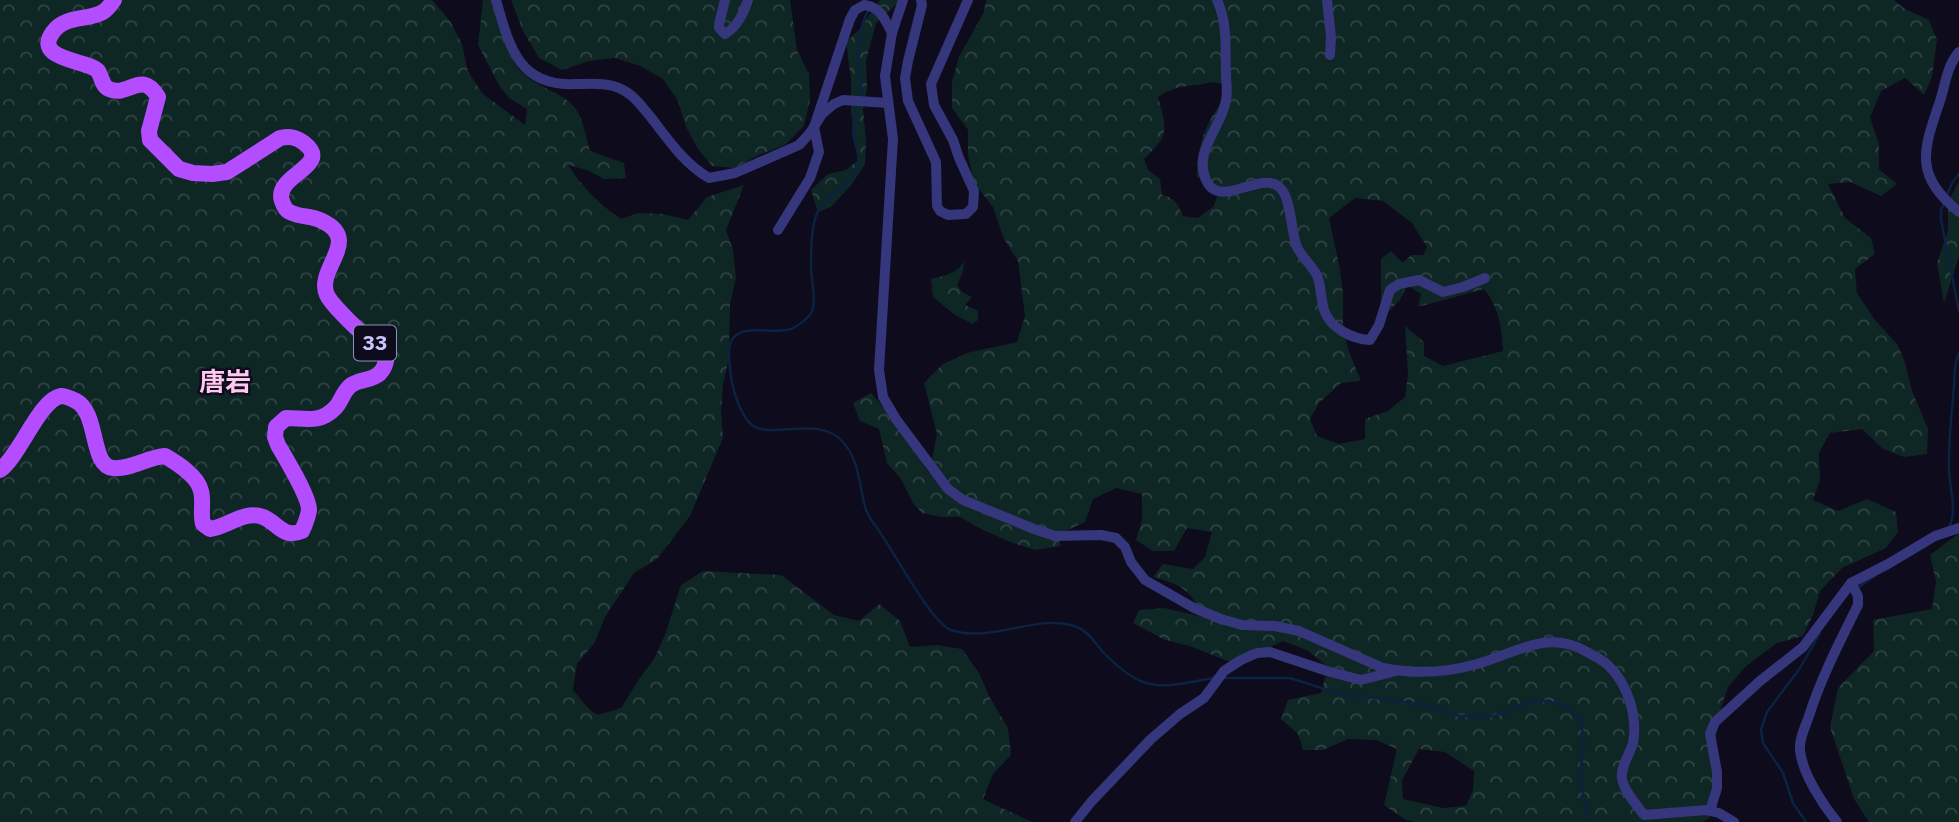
<svg xmlns="http://www.w3.org/2000/svg" width="1959" height="822" font-family="'IBM Plex Sans','Noto Sans JP',sans-serif">
<style>
.forest{fill:url(#forest-crowns);fill-rule:evenodd}
.lines{fill:none;stroke-linecap:round;stroke-linejoin:round}
.stream{stroke:#0b2240;stroke-width:2.5}
.minor{stroke:#35367c;stroke-width:10}
.primary{stroke:#b44dff;stroke-width:16}
.labels{text-anchor:middle;stroke-width:5;stroke-linejoin:round;paint-order:stroke}
.shield{fill:#0d0b1c;stroke:#918ebb;stroke-width:2}
.shield-label{font-size:21px;font-weight:bold;fill:#cac6ff}
.quarter-label{font-size:26px;font-weight:bold;fill:#ffc8ee;stroke:#0d0b1c}
</style>
<defs>
<pattern id="forest-crowns" width="20" height="18" patternUnits="userSpaceOnUse" patternTransform="scale(1.75)"><rect width="20" height="18" fill="#0e2624"/><path d="M2 6a3 3 0 1 1 6 0M12 15a3 3 0 1 1 6 0" fill="none" stroke="#304445"/></pattern>
</defs>
<rect width="100%" height="100%" fill="#0d0b1c"/>
<g class="forest">
<path d="M 0,0 L 432,0 L 450,21 L 462,44 L 468,72 L 483,94 L 525,125 L 527,109 L 509,98 L 500,87 L 478,45 L 483,0 L 495,0 C 500,19 506,53 518,68 C 533,87 564,92 576,109 C 582,117 587,140 590,151 L 624,163 L 626,178 L 604,179 L 587,170 L 568,165 C 583,188 599,204 621,219 L 638,213 L 663,214 L 688,220 L 707,197 L 744,185 L 726,230 L 733,250 L 736,278 L 730,304 L 729,358 L 723,384 L 721,411 L 723,438 L 690,516 L 657,559 L 634,573 L 605,617 L 595,642 L 577,664 L 573,690 L 590,710 L 598,715 L 621,708 L 639,679 L 654,659 L 665,635 L 681,585 L 703,571 L 781,575 L 834,615 L 859,621 L 879,604 L 900,621 L 910,647 L 937,645 L 962,649 L 979,673 L 990,698 L 1008,728 L 1011,755 L 993,774 L 983,799 L 1032,822 L 0,822 Z"/>
<polygon points="511,0 790,0 797,50 809,74 810,100 804,126 785,145 759,155 735,168 712,166 698,149 686,127 678,101 663,79 640,66 615,58 589,61 562,70 539,58 523,31"/>
<polygon points="880,0 901,0 876,23 866,61 867,88 863,110 866,140 865,164 852,184 831,207 818,212 811,190 828,174 846,170 858,160 851,112 851,79 846,42 859,30"/>
<path d="M 986,0 L 1894,0 L 1905,9 L 1929,20 L 1937,40 L 1932,77 L 1924,95 L 1905,78 L 1881,91 L 1870,117 L 1879,144 L 1879,169 L 1897,184 L 1881,196 L 1850,182 L 1828,184 L 1845,218 L 1871,238 L 1875,254 L 1855,269 L 1857,293 L 1875,320 L 1897,344 L 1905,362 L 1912,391 L 1928,429 L 1927,454 L 1904,457 L 1883,449 L 1862,429 L 1830,433 L 1819,453 L 1820,480 L 1813,500 L 1838,511 L 1867,499 L 1896,512 L 1898,532 L 1886,548 L 1842,568 L 1820,591 L 1813,615 L 1803,636 L 1777,643 L 1745,667 L 1728,687 L 1721,708 L 1716,738 L 1716,774 L 1709,796 L 1710,818 L 1702,822 L 1415,822 L 1406,820 L 1384,805 L 1397,749 L 1376,740 L 1348,739 L 1323,750 L 1303,750 L 1298,734 L 1281,719 L 1288,700 L 1321,693 L 1328,667 L 1307,650 L 1283,641 L 1235,664 L 1190,646 L 1165,640 L 1133,623 L 1139,610 L 1164,608 L 1203,617 C 1190,589 1182,585 1153,577 L 1163,564 L 1193,569 L 1205,557 L 1212,532 L 1187,528 L 1174,551 L 1153,551 L 1136,540 L 1142,521 L 1142,494 L 1116,488 L 1093,499 L 1085,522 L 1057,535 L 1061,546 L 1035,550 L 1013,543 L 983,530 L 960,517 L 942,517 L 922,513 L 913,503 L 901,479 L 887,463 L 879,429 L 860,421 L 853,403 L 871,393 L 903,430 L 927,471 L 939,482 L 932,459 L 937,434 L 924,383 L 943,364 L 967,353 L 1017,342 L 1025,316 L 1018,261 L 1004,239 L 993,207 L 974,183 L 968,155 L 968,130 L 952,108 L 952,82 L 959,57 L 984,12 ZM 1213,82 L 1224,84 L 1226,96 C 1207,120 1196,146 1197,177 L 1209,182 L 1218,193 L 1214,206 L 1198,218 L 1183,216 C 1178,204 1175,198 1162,195 L 1160,179 L 1148,170 L 1144,159 C 1170,134 1167,131 1158,97 C 1177,84 1191,87 1213,82 ZM 1355,198 L 1383,201 L 1412,223 L 1427,247 L 1423,255 L 1411,255 L 1403,263 L 1391,251 L 1381,259 L 1381,307 L 1387,313 L 1400,300 L 1407,285 L 1421,294 L 1418,307 L 1484,289 C 1499,307 1502,329 1503,351 L 1443,366 L 1424,356 L 1424,342 L 1405,326 L 1408,375 L 1405,397 L 1388,411 L 1365,419 L 1365,439 L 1339,444 L 1317,436 L 1310,419 L 1319,403 L 1341,383 L 1361,381 L 1348,349 L 1343,324 L 1343,294 L 1340,270 L 1329,218 ZM 1419,749 L 1445,752 L 1474,771 L 1473,790 L 1466,806 L 1443,808 L 1403,799 L 1402,780 Z"/>
<polygon points="1959,181 1959,256 1944,303 1937,263 1948,231 1948,202"/>
<path d="M 964,261 L 963,271 L 957,285 L 962,292 L 972,297 L 965,305 L 978,311 L 978,320 L 973,324 L 955,315 L 933,297 L 931,279 C 944,276 958,273 964,261 Z"/>
<polygon points="1959,533 1959,822 1869,822 1854,799 1830,727 1838,688 1874,651 1873,620 1932,609 1936,581 1930,555"/>
</g>
<g class="lines">
<g class="stream">
<path d="M 860,98 C 863,86 860,76 859,65 C 857,46 860,26 869,9"/>
<path d="M 858,105 C 856,113 853,123 853,131 C 854,145 863,158 855,172 C 840,196 817,195 813,229 C 811,241 811,254 811,266 C 811,277 817,304 811,313 C 808,318 797,327 791,329 C 771,336 731,318 729,351 C 729,367 732,388 738,403 C 742,411 745,420 752,425 C 770,440 819,415 842,441 C 860,460 859,487 866,510 C 869,519 878,528 883,537 C 896,556 932,623 951,630 C 990,644 1040,612 1077,627 C 1089,632 1095,643 1103,652 C 1144,694 1159,688 1213,678"/>
<polyline points="1947,195 1952,183 1959,174"/>
<polyline points="1945,201 1941,210 1941,220 1959,311"/>
<path d="M 1948,529 C 1958,512 1950,490 1949,471 C 1948,442 1952,413 1954,385 C 1955,373 1954,364 1959,353"/>
<polyline points="1857,588 1875,576"/>
<polyline points="1223,678 1290,678 1337,693 1426,705 1453,715 1471,717 1494,716 1532,701 1548,701 1569,708 1580,718 1584,740 1580,774 1586,812 1591,822"/>
<polyline points="1806,822 1793,803 1783,773 1763,743 1761,730 1767,712 1800,668 1820,633"/>
</g>
<g class="minor">
<path d="M 496,0 C 509,45 518,87 575,84 C 591,84 608,82 623,90 C 635,96 644,109 653,120 C 670,142 685,164 709,178 L 735,173 L 799,145 L 810,133 L 822,114 L 834,104 L 843,100 L 888,103"/>
<path d="M 725,0 L 719,24 L 719,28 L 725,34 C 738,26 743,14 748,0"/>
<path d="M 903,0 L 892,33 L 885,76 L 893,139 L 879,370 L 883,397 L 896,419 L 948,489 L 963,500 L 1034,529 L 1055,536 L 1101,535 L 1116,538 L 1125,547 L 1131,562 L 1145,580 L 1194,608 L 1221,619 L 1242,625 L 1275,626 L 1299,631 L 1383,668 C 1414,674 1444,673 1473,665 C 1511,656 1546,628 1585,651 C 1593,655 1601,659 1608,665 C 1628,684 1638,717 1633,743 C 1630,754 1620,767 1622,779 C 1624,791 1637,805 1644,815 L 1706,810 L 1719,813 L 1734,822"/>
<polyline points="921,0 922,5 908,61 905,78 908,101 936,162 937,206 940,211 948,215 966,214 973,207 974,191 959,158 953,140 934,105 931,84 968,0"/>
<path d="M 1217,0 C 1228,24 1225,48 1226,73 C 1226,82 1228,91 1226,100 C 1222,127 1193,151 1206,180 C 1221,214 1269,160 1285,195 C 1292,211 1291,231 1297,247 C 1302,258 1314,267 1318,278 C 1321,288 1321,299 1324,310 C 1330,328 1352,339 1370,340 L 1379,325 L 1390,290 L 1399,284 L 1419,280 L 1443,292 L 1463,287 L 1485,278"/>
<polyline points="1327,0 1331,37 1330,55"/>
<path d="M 1959,52 C 1948,64 1945,84 1941,98 C 1924,149 1912,173 1959,212"/>
<path d="M 778,230 L 810,178 L 819,152 L 814,127 L 850,19 L 855,10 L 864,5 C 881,7 885,20 892,33"/>
<polyline points="1710,811 1717,788 1717,772 1710,734 1715,722 1760,681 1803,647 1851,583 1888,564 1935,536 1959,528"/>
<polyline points="1075,822 1091,802 1151,739 1180,714 1204,698 1224,671 1241,660 1257,653 1270,652 1327,671 1361,680 1396,671"/>
<path d="M 1837,822 C 1823,805 1802,773 1800,750 C 1799,740 1804,729 1808,719 C 1820,680 1839,643 1858,605 L 1858,596 L 1851,583"/>
</g>
<path class="primary" d="M 0,470 C 19,457 40,399 61,396 C 66,396 72,399 76,401 C 99,413 90,466 113,468 C 130,470 148,457 165,456 C 177,463 198,476 201,491 C 204,502 200,513 203,524 L 210,529 C 228,527 243,510 263,517 C 278,523 283,539 302,531 C 305,524 308,518 309,510 C 309,496 286,459 278,445 L 275,437 L 276,427 L 286,418 C 304,418 320,424 335,408 C 341,402 343,392 350,386 C 358,379 371,381 379,374 C 385,368 389,358 384,350 C 380,344 369,339 363,334 C 355,327 331,304 327,295 C 315,269 363,240 322,221 C 312,216 301,217 292,213 C 286,211 284,207 282,201 C 273,175 334,166 304,143 C 296,137 290,136 280,138 L 227,172 L 212,174 L 193,173 L 179,169 L 150,140 L 149,131 L 158,97 C 141,69 129,98 109,89 C 102,86 102,77 98,71 C 88,60 32,60 53,32 C 65,15 87,21 103,12 C 108,9 111,4 114,0"/>
</g>
<g class="labels">
<rect class="shield" x="354" y="325.5" width="42" height="35" rx="5"/>
<g class="shield-label">
<text x="375" y="350">33</text>
</g>
<g class="quarter-label">
<text x="225" y="391">唐岩</text>
</g>
</g>
</svg>
